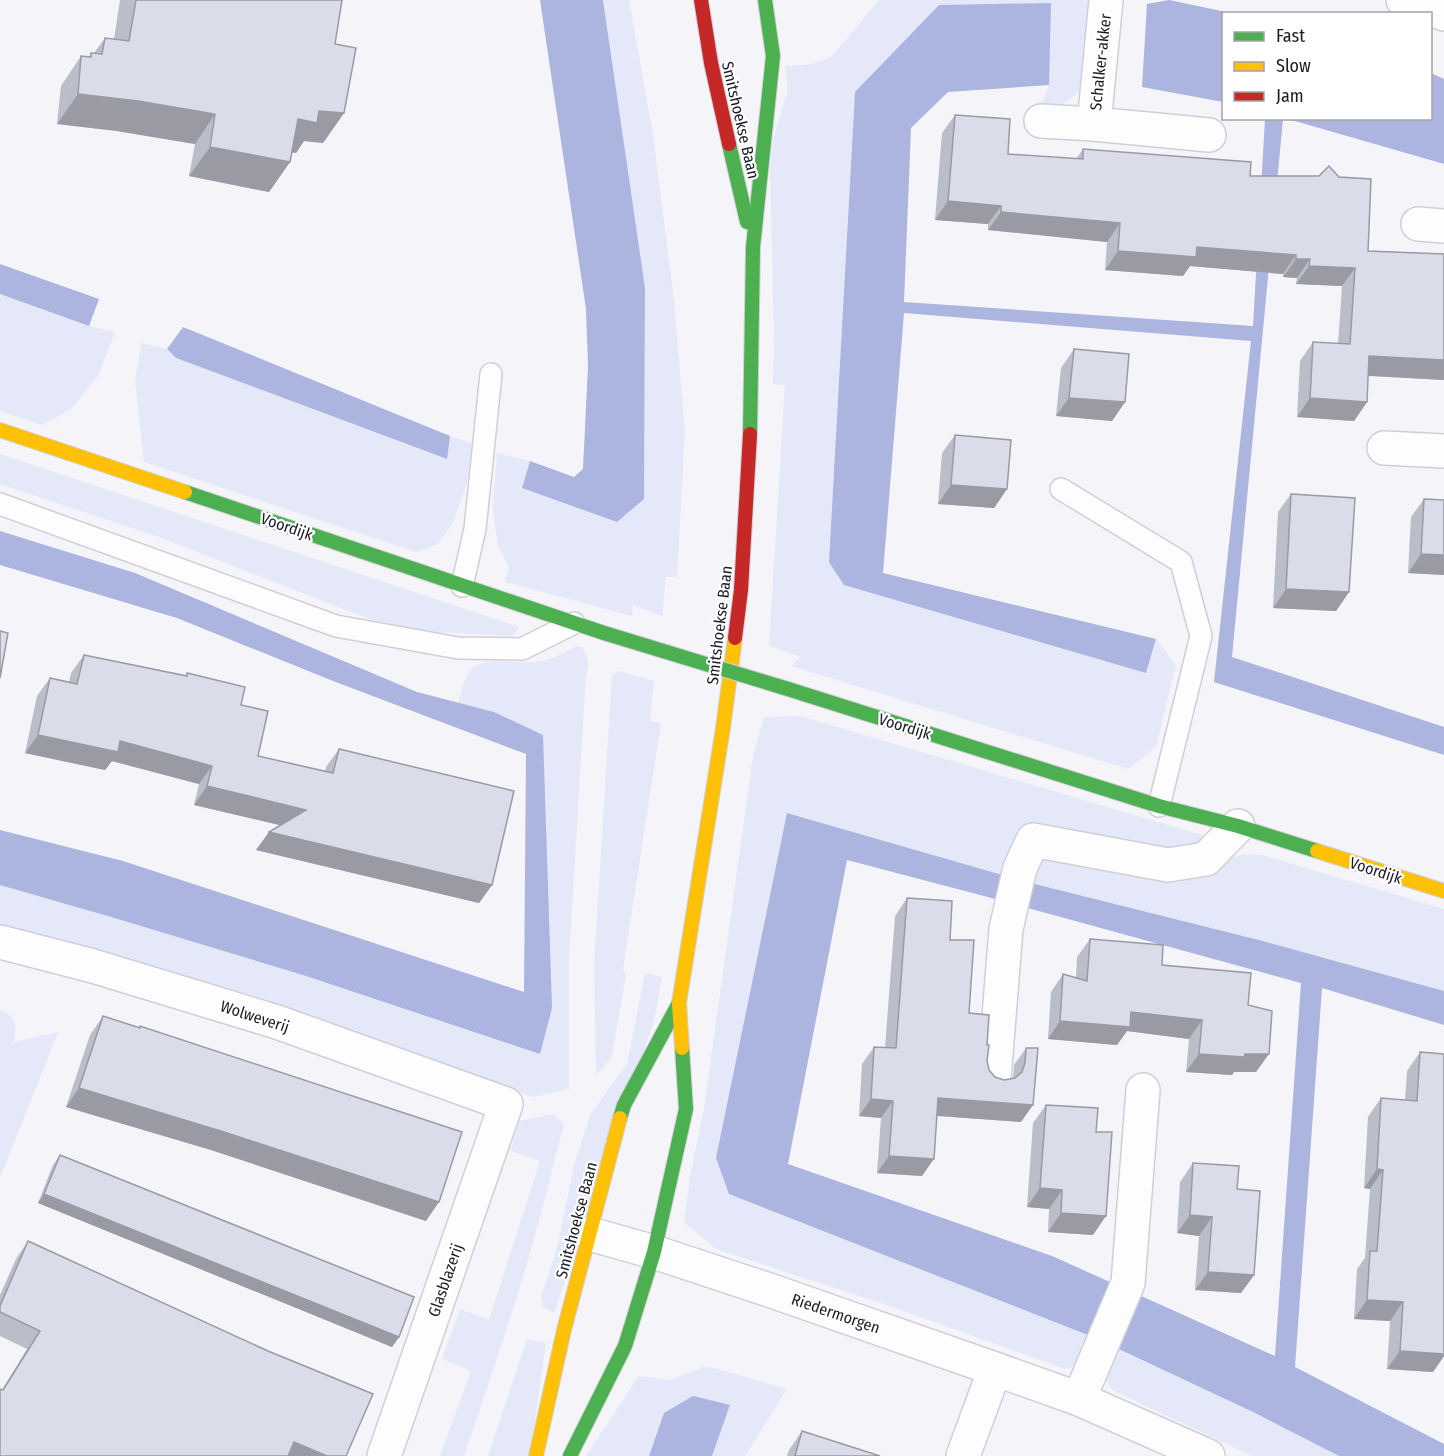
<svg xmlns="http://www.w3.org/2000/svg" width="1444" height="1456" font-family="'Fira Sans Condensed',sans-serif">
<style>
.green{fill:#e5e8f8}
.water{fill:#acb4e0;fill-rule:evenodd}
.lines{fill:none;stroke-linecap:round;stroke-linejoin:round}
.lane-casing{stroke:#cfd0d7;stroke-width:24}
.street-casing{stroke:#cfd0d7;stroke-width:36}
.fast-casing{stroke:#cfd0d7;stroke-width:16}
.slow-casing{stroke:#cfd0d7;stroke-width:16}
.jam-casing{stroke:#cfd0d7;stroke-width:16}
.lane{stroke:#fdfdfe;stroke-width:21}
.street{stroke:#fdfdfe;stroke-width:33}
.fast{stroke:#4caf50;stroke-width:14}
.slow{stroke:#ffc107;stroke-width:14}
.jam{stroke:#c62828;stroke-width:14}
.fast-bridge-casing{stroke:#cfd0d7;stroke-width:16;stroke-linecap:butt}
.fast-bridge{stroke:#4caf50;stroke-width:14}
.wall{fill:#bbbdc9}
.shaded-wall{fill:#999aa4}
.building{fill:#dadcea;stroke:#999aa4;stroke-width:1.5}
.labels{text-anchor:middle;stroke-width:4.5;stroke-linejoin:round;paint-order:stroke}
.street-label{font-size:16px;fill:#1a1c24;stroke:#fff}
</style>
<rect width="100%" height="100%" fill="#f4f4f9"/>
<g class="green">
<polygon points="603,0 629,0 653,135 674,300 685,431 677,577 666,577 662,616 633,605 632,616 505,582 509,567 498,546 493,511 497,453 530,461 522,488 617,522 644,499 645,288"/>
<path d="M 879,0 L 1098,0 L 1089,83 L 1064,104 L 1042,104 L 1049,85 L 855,92 L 829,562 L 1147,672 L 1156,639 L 1176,665 L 1156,747 L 1128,769 L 791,666 L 801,657 L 769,646 L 785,385 L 773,384 L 774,339 L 770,170 L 773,140 L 788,89 L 785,66 C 804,65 820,65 835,53 Z"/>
<polygon points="0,294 89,326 115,332 98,376 71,409 42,425 0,411"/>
<polygon points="142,343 167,349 176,358 446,459 450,436 474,444 467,483 453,523 438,544 416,552 144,462 135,379"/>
<polygon points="0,454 519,627 513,636 433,632 369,619 159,537 0,484"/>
<path d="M 576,646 L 582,647 C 586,656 591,665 586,674 L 569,960 L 569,1089 L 533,1097 L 243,999 L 0,929 L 0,885 L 111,917 L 306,976 L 540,1054 L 543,735 L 494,712 L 458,703 C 462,691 464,677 473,668 C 485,656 520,664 537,662 C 550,660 564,654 576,646 Z"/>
<polygon points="619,671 654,681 650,721 661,723 623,969 626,975 612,1056 596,1076 594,964 612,675"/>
<polygon points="800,716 1209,837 1196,847 1185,850 1156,849 1039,825 1005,876 788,813 716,1158 1093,1337 1077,1366 1065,1369 887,1305 716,1249 684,1222 690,1176 704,1109 753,756 764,717"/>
<polygon points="1040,853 1186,879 1206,878 1231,859 1243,854 1262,855 1444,909 1444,991 1263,941 1027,882"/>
<polygon points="645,973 662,977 654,1021 554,1313 543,1307 541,1297 557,1248 574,1166 590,1115 627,1064"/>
<path d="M 0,1010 C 18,1017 16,1025 14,1042 L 58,1032 L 0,1178 Z"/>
<path d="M 553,1114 L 564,1124 C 555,1155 549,1186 540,1217 C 518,1298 491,1377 464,1456 L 440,1456 L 471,1371 L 442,1359 L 460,1309 L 489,1320 L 540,1161 L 511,1151 L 519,1121 Z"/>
<polygon points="527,1339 546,1343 530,1456 488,1456"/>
<path d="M 1115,1348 L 1253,1412 L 1339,1456 L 1252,1456 L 1112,1390 C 1100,1372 1107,1366 1115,1348 Z"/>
<polygon points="704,1367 711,1367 787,1389 745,1456 712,1456 730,1406 664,1413 649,1456 586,1456 639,1376 670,1380"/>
</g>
<g class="water">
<polygon points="540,0 603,0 645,288 644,499 617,522 522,488 530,461 574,477 583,469 588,366 586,309"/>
<polygon points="1169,0 1231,13 1224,14 1223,102 1142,87 1147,4"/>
<polygon points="1051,3 1049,85 948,92 911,128 904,302 1253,326 1265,119 1283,119 1232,657 1444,727 1444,755 1214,682 1251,341 904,313 883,573 1156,639 1146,673 844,585 829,562 855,92 939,5"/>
<polygon points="1431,73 1444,79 1444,164 1288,119 1430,118"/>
<polygon points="0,264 99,299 89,326 0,294"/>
<polygon points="183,327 450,436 447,459 176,358 167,349"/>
<polygon points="0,531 135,573 417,692 494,712 543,735 552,1008 540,1054 306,976 111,917 0,885 0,830 123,861 524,992 526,754 333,681 177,618 0,565"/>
<path d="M 787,813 L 1027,882 L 1263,941 L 1444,991 L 1444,1025 L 1322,988 L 1295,1367 L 1444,1444 L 1444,1456 L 1339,1456 L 1253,1412 L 1093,1337 L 729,1194 L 716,1158 ZM 847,860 L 984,896 L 1301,983 L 1275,1356 L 1052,1256 L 788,1164 Z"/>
<polygon points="693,1396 730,1405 712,1456 649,1456 664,1413"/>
</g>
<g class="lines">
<g class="lane-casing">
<g id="lane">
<polyline points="1061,489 1181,562 1201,636 1159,806"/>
<polyline points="0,504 336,626 458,648 522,649 574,623"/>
<polyline points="462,586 475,529 491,374"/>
</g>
</g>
<g class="street-casing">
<g id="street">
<polyline points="1403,0 1444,14"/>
<polyline points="1041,121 1094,124 1209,135"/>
<polyline points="1094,124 1106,0"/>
<polyline points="1418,224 1444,226"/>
<polyline points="1384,448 1444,451"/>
<polyline points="0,942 93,966 277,1022 506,1104 384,1456"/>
<polyline points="994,1079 1006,929 1020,868 1033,840 1168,865 1206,859 1238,826"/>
<polyline points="590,1234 654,1252 772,1291 995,1369 1079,1399 1208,1456"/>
<polyline points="1079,1399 1128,1283 1143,1090"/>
<polyline points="963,1456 995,1369"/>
</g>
</g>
<g class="fast-casing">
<g id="fast">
<polyline points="729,144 747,222"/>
<polyline points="750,434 753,247 773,56 765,0"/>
<polyline points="185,492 604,633"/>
<polyline points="788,689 1159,806 1238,826 1317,851"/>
<polyline points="620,1118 624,1105 679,1003"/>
<polyline points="570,1456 625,1346 654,1252 686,1109 682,1048"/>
</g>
</g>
<g class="slow-casing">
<g id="slow">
<polyline points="0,430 185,492"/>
<polyline points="1317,851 1444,891"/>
<polyline points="682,1048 679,1003 723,728 735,638"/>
<polyline points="536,1456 564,1330 620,1118"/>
</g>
</g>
<g class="jam-casing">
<g id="jam">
<polyline points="701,0 711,63 729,144"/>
<polyline points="735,638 741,590 750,434"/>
</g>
</g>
<use href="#lane" class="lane"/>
<use href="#street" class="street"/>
<use href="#fast" class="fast"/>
<use href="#slow" class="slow"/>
<use href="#jam" class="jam"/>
<g class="fast-bridge-casing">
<polyline id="fast-bridge" points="604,633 788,689"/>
</g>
<use href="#fast-bridge" class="fast-bridge"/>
</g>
<g class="wall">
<polygon points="120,0 342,0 335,44 344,113 323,143 304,141 296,153 291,152 290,162 269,192 189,176 195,144 117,131 57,124 61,86 81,56 89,57 91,53 94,53 105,38 114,39"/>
<polygon points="955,115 1008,154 1076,159 1083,149 1250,176 1368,251 1444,254 1444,380 1368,376 1367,402 1354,421 1297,417 1300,361 1313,342 1338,344 1342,286 1296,284 1297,278 1283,277 1283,274 1190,266 1183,276 1105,270 1107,242 988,230 988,224 935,220 942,133"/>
<polygon points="1074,349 1125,402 1112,421 1056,416 1061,368"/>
<polygon points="955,435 1007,489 994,508 938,504 942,453"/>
<polygon points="1291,494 1349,592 1336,611 1273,608 1278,512"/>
<polygon points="1424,499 1444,575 1408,573 1411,517"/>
<polygon points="84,655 186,676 187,673 241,705 258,756 325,771 326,767 339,749 492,885 479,903 256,850 280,825 194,805 199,784 112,761 105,770 25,753 37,696 50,678 69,682 71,673"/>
<polygon points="907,898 950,940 969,1013 987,1045 987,1061 989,1070 995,1077 1004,1080 1013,1079 1014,1065 1026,1048 1021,1122 937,1116 922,1176 877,1173 881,1118 859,1116 862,1064 874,1047 885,1048 895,916"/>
<polygon points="1090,939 1162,965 1248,1005 1256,1072 1234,1072 1232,1075 1186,1072 1189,1039 1127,1031 1117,1045 1048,1039 1051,992 1063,974 1076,978 1077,957"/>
<polygon points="103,1016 426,1221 211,1150 66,1107 90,1035"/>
<polygon points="1420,1052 1444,1054 1444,1356 1433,1372 1387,1369 1390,1321 1354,1319 1357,1269 1365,1258 1370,1189 1364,1188 1368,1117 1381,1098 1405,1100 1407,1071"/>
<polygon points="1046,1105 1096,1132 1093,1235 1048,1232 1049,1209 1027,1207 1033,1123"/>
<polygon points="60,1155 399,1337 392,1347 38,1203 53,1165"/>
<polygon points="1193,1163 1237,1189 1254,1275 1241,1293 1195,1290 1199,1236 1177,1233 1180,1182"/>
<polygon points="28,1241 268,1351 373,1394 2,1390 27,1349 0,1336 0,1295 16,1259"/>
<polygon points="802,1431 880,1456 787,1456 789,1450"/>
</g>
<g class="shaded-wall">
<polygon points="78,94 138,101 215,114 195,144 117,131 57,124"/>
<polygon points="319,111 344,113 323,143 304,141 296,153 277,149 298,119"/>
<polygon points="210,147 290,162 269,192 189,176"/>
<polygon points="948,201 1001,206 988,224 935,220"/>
<polygon points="1001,212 1120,223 1107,242 988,230"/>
<polygon points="1197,247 1296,255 1283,274 1190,266 1183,276 1105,270 1118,251"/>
<polygon points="1296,259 1310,259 1297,278 1283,277"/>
<polygon points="1309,266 1355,268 1342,286 1296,284"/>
<polygon points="1369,356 1444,360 1444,380 1356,375"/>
<polygon points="1069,398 1125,402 1112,421 1056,416"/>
<polygon points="1310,398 1367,402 1354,421 1297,417"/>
<polygon points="951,485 1007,489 994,508 938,504"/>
<polygon points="1421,554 1444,555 1444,575 1408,573"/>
<polygon points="1286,589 1349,592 1336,611 1273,608"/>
<polygon points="38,735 120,741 212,766 199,784 112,761 105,770 25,753"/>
<polygon points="207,786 306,810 292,828 194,805"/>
<polygon points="269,832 492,885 479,903 256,850"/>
<polygon points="1131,1012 1202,1020 1189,1039 1127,1031 1117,1045 1048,1039 1060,1021"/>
<polygon points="1199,1054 1269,1054 1256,1072 1234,1072 1232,1075 1186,1072"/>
<polygon points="79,1088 224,1132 439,1202 426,1221 211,1150 66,1107"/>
<polygon points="938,1098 1033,1105 1021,1122 926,1115"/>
<polygon points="871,1099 893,1101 881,1118 859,1116"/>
<polygon points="889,1156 934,1159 922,1176 877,1173"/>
<polygon points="1377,1169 1383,1170 1370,1189 1364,1188"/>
<polygon points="1040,1188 1062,1190 1049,1209 1027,1207"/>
<polygon points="44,1194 399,1337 392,1347 38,1203"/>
<polygon points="1061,1213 1106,1216 1093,1235 1048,1232"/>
<polygon points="1190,1215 1212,1217 1199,1236 1177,1233"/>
<polygon points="1208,1272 1254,1275 1241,1293 1195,1290"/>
<polygon points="1367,1300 1403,1302 1390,1321 1354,1319"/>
<polygon points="1400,1351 1444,1354 1444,1356 1433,1372 1387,1369"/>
<polygon points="294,1442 327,1456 284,1456"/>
</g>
<g class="building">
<polygon points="136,0 342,0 335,44 356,48 344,113 319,111 317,123 298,119 290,162 210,147 215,114 138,101 78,94 81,56 91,57 91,53 102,54 105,38 129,41"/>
<polygon points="955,115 1010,119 1008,154 1083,159 1083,149 1251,162 1250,176 1319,176 1329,166 1339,177 1371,179 1368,251 1444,254 1444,360 1369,356 1367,402 1310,398 1313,342 1350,344 1355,268 1309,266 1310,259 1296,259 1296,255 1197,247 1196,257 1118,251 1120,223 1001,212 1001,206 948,201"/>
<polygon points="1074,349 1129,354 1125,402 1069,398"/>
<polygon points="955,435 1011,440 1007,489 951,485"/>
<polygon points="1291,494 1355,498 1349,592 1286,589"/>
<polygon points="1424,499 1444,500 1444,555 1421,554"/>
<polygon points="0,631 8,633 0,678"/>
<polygon points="84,655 187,676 187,673 245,687 241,705 268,711 258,756 333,773 339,749 514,791 492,885 269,832 306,810 207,786 212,766 120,741 118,752 38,735 50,678 77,684"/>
<polygon points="907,898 952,901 950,940 974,940 969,1013 989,1015 987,1045 989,1045 987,1061 989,1070 995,1077 1004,1080 1015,1078 1022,1072 1025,1063 1026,1048 1038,1048 1033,1105 938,1098 934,1159 889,1156 893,1101 871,1099 874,1047 896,1048"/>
<polygon points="1090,939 1163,945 1162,965 1251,973 1248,1005 1272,1011 1269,1054 1245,1054 1244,1057 1199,1054 1202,1020 1131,1012 1130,1027 1060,1021 1063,974 1087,981"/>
<polygon points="103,1016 140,1028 140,1026 462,1132 439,1202 224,1132 79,1088"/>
<polygon points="1420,1052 1444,1054 1444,1354 1400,1351 1403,1302 1367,1300 1370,1251 1377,1251 1383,1170 1377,1169 1381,1098 1417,1101"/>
<polygon points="1046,1105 1098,1108 1096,1132 1112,1132 1106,1216 1061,1213 1062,1190 1040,1188"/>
<polygon points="60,1155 414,1297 399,1337 44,1194"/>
<polygon points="1193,1163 1239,1166 1237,1189 1260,1191 1254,1275 1208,1272 1212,1217 1190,1215"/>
<polygon points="28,1241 268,1351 373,1394 346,1456 327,1456 294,1442 288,1456 0,1456 0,1389 3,1390 40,1331 0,1312 0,1306"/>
<polygon points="802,1431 880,1456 795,1456"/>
</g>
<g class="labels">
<g class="street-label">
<text transform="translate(1100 62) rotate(-84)" y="6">Schalker-akker</text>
<text transform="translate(741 120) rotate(77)" y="6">Smitshoekse Baan</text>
<text transform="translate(287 526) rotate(19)" y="6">Voordijk</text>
<text transform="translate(719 625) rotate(-83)" y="6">Smitshoekse Baan</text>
<text transform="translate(905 726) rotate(17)" y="6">Voordijk</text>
<text transform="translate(1376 870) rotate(18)" y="6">Voordijk</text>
<text transform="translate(255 1016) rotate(18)" y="6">Wolweverij</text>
<text transform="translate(576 1220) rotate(-75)" y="6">Smitshoekse Baan</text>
<text transform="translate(445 1280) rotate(-71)" y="6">Glasblazerij</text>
<text transform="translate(836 1313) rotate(19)" y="6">Riedermorgen</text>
</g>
</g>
<rect x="1222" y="12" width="210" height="108" fill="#ffffff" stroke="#a3a4a7" stroke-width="1.5"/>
<rect x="1234" y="32" width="30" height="9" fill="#4caf50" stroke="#a3a4a7" stroke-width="1.5"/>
<text x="1276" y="42" font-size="18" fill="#1a1c24">Fast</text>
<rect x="1234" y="62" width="30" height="9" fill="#ffc107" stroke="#a3a4a7" stroke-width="1.5"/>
<text x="1276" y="72" font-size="18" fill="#1a1c24">Slow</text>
<rect x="1234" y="92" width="30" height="9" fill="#c62828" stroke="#a3a4a7" stroke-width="1.5"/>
<text x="1276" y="102" font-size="18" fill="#1a1c24">Jam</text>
</svg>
